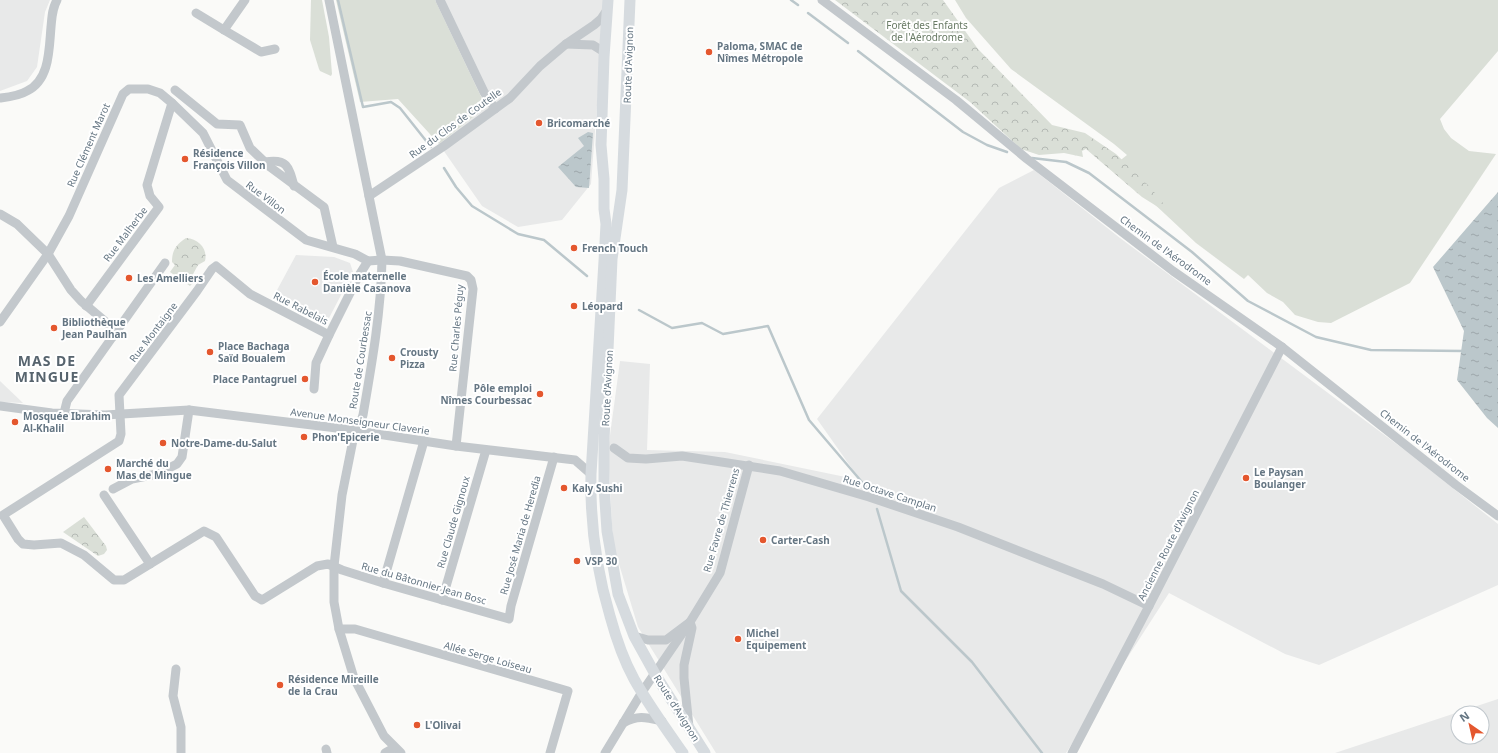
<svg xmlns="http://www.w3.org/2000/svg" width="1498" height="753" font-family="'Noto Sans',sans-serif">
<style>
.built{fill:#e8e9e9;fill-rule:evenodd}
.green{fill:#dadfd7}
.forest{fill:url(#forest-crowns)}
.water{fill:url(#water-ripples)}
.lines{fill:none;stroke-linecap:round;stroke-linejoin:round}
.stream{stroke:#bbc7cb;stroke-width:2.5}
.minor{stroke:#c3c8cc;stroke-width:9}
.major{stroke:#d6dbdf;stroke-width:11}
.poi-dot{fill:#e4572e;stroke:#fff;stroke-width:1.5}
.labels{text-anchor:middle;stroke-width:4;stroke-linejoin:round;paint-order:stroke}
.park-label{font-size:10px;fill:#687a64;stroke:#fff}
.poi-label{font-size:10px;font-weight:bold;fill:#657683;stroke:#fff;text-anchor:start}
.street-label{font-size:10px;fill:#657683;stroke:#fff}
.district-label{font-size:14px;font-weight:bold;letter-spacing:1px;fill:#57646e;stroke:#fff}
</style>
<defs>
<pattern id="forest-crowns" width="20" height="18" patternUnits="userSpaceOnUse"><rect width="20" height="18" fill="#dadfd7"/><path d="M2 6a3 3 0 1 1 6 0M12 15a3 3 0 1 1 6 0" fill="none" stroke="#b4b9b4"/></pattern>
<pattern id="water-ripples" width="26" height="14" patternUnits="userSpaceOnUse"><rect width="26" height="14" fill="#bbc7cb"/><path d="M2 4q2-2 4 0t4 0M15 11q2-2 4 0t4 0" fill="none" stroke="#9ca6aa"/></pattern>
</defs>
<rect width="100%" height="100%" fill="#fafaf8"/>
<g class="built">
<polygon points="0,0 50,0 45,12 37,67 27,81 0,91"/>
<polygon points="435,0 605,0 591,184 562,220 518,227 482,206 439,144 486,107"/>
<polygon points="1034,170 1120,238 1406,451 1498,524 1498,585 1319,665 1285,654 1169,593 1066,753 716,753 638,627 613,544 608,450 620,361 650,364 647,450 725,452 860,480 817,419 999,188"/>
<polygon points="296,255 334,257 350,263 353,272 329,318 321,314 319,315 276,292"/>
<polygon points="0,381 23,403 0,402"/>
<path d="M 1498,699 L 1498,753 L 1335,753 ZM 1458,713 L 1482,713 L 1482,737 L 1458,737 Z"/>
</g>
<g class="green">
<polygon points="311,0 322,0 329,37 332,74 331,76 320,71 319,69 310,40"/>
<polygon points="336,0 435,0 486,107 439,144 398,99 360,102"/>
<polygon points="955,0 1498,0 1498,51 1440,119 1444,129 1451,138 1469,151 1496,154 1410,283 1331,323 1318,322 1295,315 1283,302 1267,293 1248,275 1244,279 1196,243 1134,185 1117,163 1127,155 1114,144 1011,69 966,18"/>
</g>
<g class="forest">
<polygon points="835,0 943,0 978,49 1052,125 1085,133 1116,154 1151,188 1174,217 1142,197 1086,149 1082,151 1083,157 1064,153 1039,155 1021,149 970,102"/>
<path d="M 186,238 C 199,239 208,249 205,261 L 198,265 L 192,276 L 196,279 L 190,286 L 170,272 L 175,265 L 172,262 C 172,250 176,245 186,238 Z"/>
<polygon points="84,517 106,546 107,550 104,554 98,556 63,532"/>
</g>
<g class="water">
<polygon points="588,132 593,133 589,188 576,187 558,167 584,146 578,138"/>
<polygon points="1498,192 1498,428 1487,418 1457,380 1464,331 1433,267"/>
</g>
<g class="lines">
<g class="stream">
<polyline points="338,0 363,107 391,102 400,108 431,147"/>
<polyline points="791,0 798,5"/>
<polyline points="808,13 848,43"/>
<polyline points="858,51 963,132 987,145 1007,152"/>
<polyline points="1032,158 1066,162 1089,173 1192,252 1248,301 1316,337 1371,350 1463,351"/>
<polyline points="444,168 456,187 472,206 518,234 544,240 587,276"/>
<polyline points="639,310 672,328 702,323 723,334 768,326 809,420 867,488"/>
<polyline points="877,509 901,591 972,662 1042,753"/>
</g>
<g class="minor">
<polyline points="245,0 224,30 261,52 275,49"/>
<path d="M 329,0 L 382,260 C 381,312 372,363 363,415 L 361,421 L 355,430 L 342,495 L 334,566 L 334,602 L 339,629 L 354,678 L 384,736 L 401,753"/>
<polyline points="440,0 484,92 495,109"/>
<polyline points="822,0 956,100 1027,159 1173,271 1282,347 1456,485 1498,516"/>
<polyline points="196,13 224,30"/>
<polyline points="566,44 593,45 604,52"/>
<polyline points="175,90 217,124 240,125 250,148 270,167 324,207 333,247"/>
<path d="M 0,98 C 9,97 19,96 27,91 C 50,80 49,49 51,27 C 52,17 52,9 57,0"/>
<path d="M 265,162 C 287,158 289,167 294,186"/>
<polyline points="369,196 444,146 510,98 540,66 566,44 594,25 601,19 607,10"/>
<polyline points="0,214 17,224 48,254 71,290 81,301 107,323 114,336"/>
<polyline points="368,261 358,277 329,335 250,294 216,266 212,269 197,291 119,395 121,434 119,441 3,515 18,539 23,544 34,545 61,543 84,555 114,580 124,580 204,531 216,537 255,596 262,600 317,566 328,564 342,570 383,583 509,619 511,606 554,457"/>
<polyline points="86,306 159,207 150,196 147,185 172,103"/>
<polyline points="0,322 48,254 69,216 123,94 129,89 148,89 160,93 172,103 203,133 227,180 306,240 355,254 368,261 382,260 400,261 467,276 471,280 473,289 456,446"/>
<polyline points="314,389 316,363 329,335"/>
<polyline points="0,406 52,413 105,415 189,410 345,429 456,446 575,460 591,474"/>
<polyline points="64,413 67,401 165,263"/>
<polyline points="614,448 628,458 646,459 682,456 780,471 869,497 958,527 1103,584 1149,606"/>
<polyline points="113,489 132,479 157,474 177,464 182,457 189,410"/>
<polyline points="104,495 150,564"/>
<polyline points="383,583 424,441"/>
<polyline points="442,600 486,450"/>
<polyline points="339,629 355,629 568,691 550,753"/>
<polyline points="634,636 648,640 666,640 690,622 692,628 684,665 684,678 689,727"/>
<polyline points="176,669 173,696 181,727 181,753"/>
<path d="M 623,723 C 638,715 645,717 662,721"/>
<polyline points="326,749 327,753"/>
<polyline points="385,753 394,748"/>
<polyline points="605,753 642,692 690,622 720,573 749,465"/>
<polyline points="1072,753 1149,606 1282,347"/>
</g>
<g class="major">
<path d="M 608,0 L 604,57 L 601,145 L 604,179 L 604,209 L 606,224 L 604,261 L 591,474 C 590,523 596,569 610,616 C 616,638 623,659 634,679 C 648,704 666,729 683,753"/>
<polyline points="630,0 622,190 612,259 604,440 604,486 607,531 618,594 634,636 655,674 705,753"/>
</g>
</g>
<g class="poi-dot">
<circle cx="709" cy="52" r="4"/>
<circle cx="539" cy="123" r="4"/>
<circle cx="185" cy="159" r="4"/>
<circle cx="574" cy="248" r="4"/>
<circle cx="129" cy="278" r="4"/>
<circle cx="315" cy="282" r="4"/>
<circle cx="574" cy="306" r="4"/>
<circle cx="54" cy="328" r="4"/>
<circle cx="210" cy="352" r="4"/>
<circle cx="392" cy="358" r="4"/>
<circle cx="305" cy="379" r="4"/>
<circle cx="540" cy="394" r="4"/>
<circle cx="15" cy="422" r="4"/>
<circle cx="304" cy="437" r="4"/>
<circle cx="163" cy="443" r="4"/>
<circle cx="108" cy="469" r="4"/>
<circle cx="1246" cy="478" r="4"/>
<circle cx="564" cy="488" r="4"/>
<circle cx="763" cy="540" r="4"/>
<circle cx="577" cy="561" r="4"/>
<circle cx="738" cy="639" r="4"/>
<circle cx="280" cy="685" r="4"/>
<circle cx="417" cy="725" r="4"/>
</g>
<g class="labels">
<g class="park-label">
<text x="927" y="29">Forêt des Enfants<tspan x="927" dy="12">de l'Aérodrome</tspan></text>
</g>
<g class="poi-label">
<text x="717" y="50">Paloma, SMAC de<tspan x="717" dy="12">Nîmes Métropole</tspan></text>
<text x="547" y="127">Bricomarché</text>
<text x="193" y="157">Résidence<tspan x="193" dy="12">François Villon</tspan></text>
<text x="582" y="252">French Touch</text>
<text x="323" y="280">École maternelle<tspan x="323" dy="12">Danièle Casanova</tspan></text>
<text x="137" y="282">Les Amelliers</text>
<text x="582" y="310">Léopard</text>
<text x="62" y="326">Bibliothèque<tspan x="62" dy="12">Jean Paulhan</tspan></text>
<text x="218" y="350">Place Bachaga<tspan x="218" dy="12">Saïd Boualem</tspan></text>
<text x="400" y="356">Crousty<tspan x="400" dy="12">Pizza</tspan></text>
<text x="297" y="383" text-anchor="end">Place Pantagruel</text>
<text x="532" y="392" text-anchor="end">Pôle emploi<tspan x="532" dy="12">Nîmes Courbessac</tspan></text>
<text x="23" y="420">Mosquée Ibrahim<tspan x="23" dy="12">Al-Khalil</tspan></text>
<text x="312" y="441">Phon'Epicerie</text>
<text x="171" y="447">Notre-Dame-du-Salut</text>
<text x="116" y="467">Marché du<tspan x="116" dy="12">Mas de Mingue</tspan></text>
<text x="1254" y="476">Le Paysan<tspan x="1254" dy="12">Boulanger</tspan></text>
<text x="572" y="492">Kaly Sushi</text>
<text x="771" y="544">Carter-Cash</text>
<text x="585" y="565">VSP 30</text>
<text x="746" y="637">Michel<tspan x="746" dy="12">Equipement</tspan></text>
<text x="288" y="683">Résidence Mireille<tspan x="288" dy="12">de la Crau</tspan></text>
<text x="425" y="729">L'Olivai</text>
</g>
<g class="street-label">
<text transform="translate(628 65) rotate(-88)" y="4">Route d'Avignon</text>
<text transform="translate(455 123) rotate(-36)" y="4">Rue du Clos de Coutelle</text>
<text transform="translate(88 145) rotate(-66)" y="4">Rue Clément Marot</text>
<text transform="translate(266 197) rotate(37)" y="4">Rue Villon</text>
<text transform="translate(125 234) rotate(-53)" y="4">Rue Malherbe</text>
<text transform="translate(1166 250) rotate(36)" y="4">Chemin de l'Aérodrome</text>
<text transform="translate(301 308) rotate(27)" y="4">Rue Rabelais</text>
<text transform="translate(456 328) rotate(-85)" y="4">Rue Charles Péguy</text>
<text transform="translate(153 332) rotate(-53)" y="4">Rue Montaigne</text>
<text transform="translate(360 360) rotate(-81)" y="4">Route de Courbessac</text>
<text transform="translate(607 388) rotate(-87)" y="4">Route d'Avignon</text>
<text transform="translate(360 421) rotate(8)" y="4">Avenue Monseigneur Claverie</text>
<text transform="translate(1425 445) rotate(38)" y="4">Chemin de l'Aérodrome</text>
<text transform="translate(890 493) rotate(18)" y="4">Rue Octave Camplan</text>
<text transform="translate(721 520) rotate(-74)" y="4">Rue Favre de Thierrens</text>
<text transform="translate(453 522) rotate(-74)" y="4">Rue Claude Gignoux</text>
<text transform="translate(520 535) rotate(-74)" y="4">Rue José Maria de Heredia</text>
<text transform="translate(1168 545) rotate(-63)" y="4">Ancienne Route d'Avignon</text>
<text transform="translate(424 583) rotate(16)" y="4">Rue du Bâtonnier Jean Bosc</text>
<text transform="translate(488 657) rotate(16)" y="4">Allée Serge Loiseau</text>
<text transform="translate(677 708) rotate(58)" y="4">Route d'Avignon</text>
</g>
<g class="district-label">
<text x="47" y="366">MAS DE<tspan x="47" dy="16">MINGUE</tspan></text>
</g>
</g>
<g transform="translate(1470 725) rotate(326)"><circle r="19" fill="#ffffff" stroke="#c1c8cd"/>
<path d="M0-3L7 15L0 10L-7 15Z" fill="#e4572e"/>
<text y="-6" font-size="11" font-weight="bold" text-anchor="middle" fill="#657683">N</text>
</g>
</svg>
